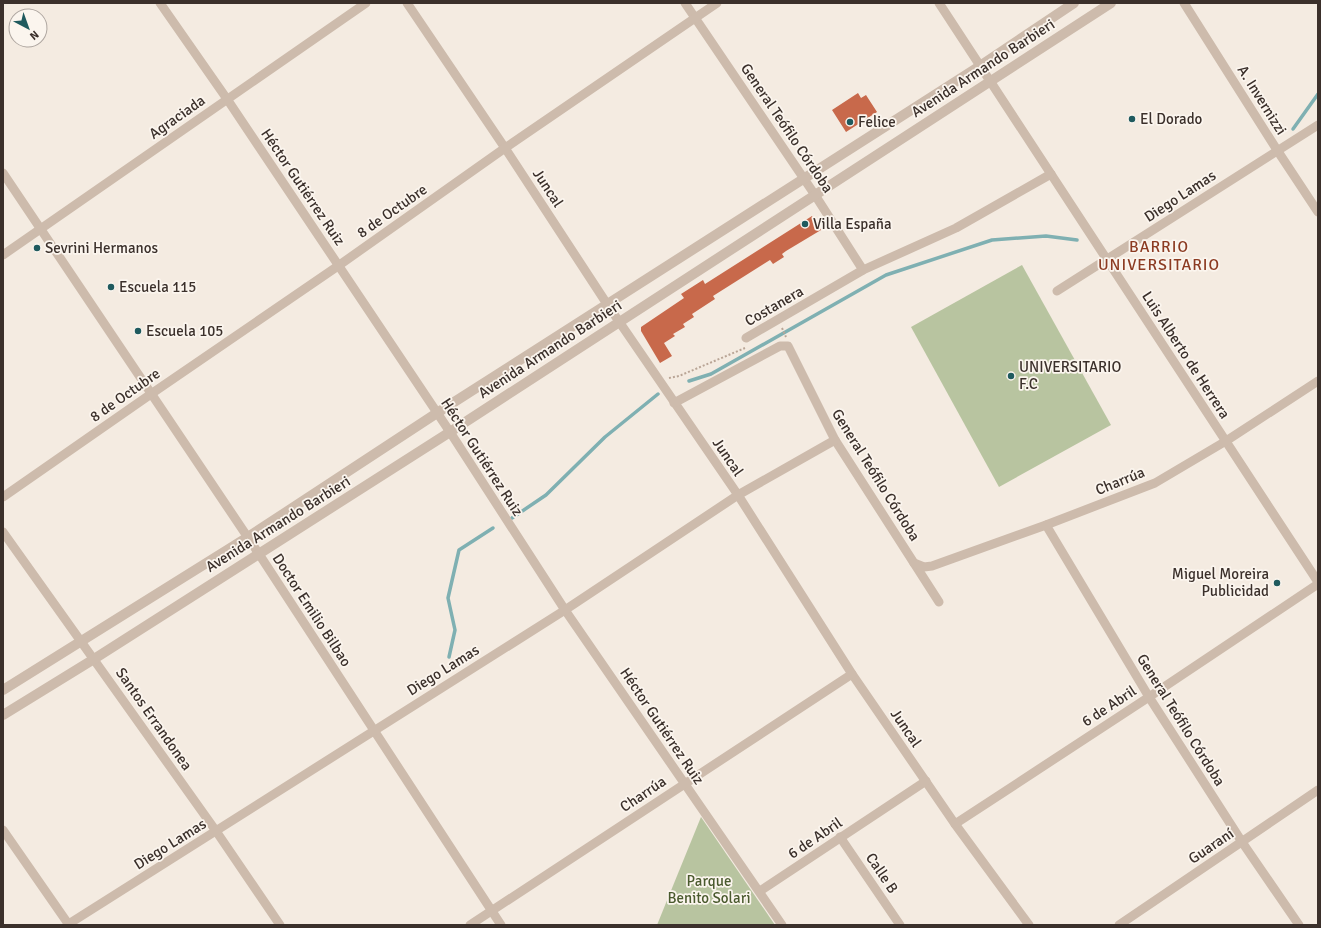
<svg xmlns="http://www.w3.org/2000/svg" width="1321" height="928" font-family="Signika,sans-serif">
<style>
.green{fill:#b8c4a0}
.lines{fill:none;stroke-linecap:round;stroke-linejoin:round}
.stream{stroke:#7fb0b2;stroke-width:3.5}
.building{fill:#c8694b}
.path{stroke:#b9a596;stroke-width:2;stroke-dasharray:2 2;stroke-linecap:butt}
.minor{stroke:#cdbbac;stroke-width:9}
.tertiary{stroke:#cdbbac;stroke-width:10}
.poi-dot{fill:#1f5a5e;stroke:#fbf5ee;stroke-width:1.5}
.labels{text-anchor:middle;stroke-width:3.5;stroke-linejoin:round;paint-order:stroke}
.street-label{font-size:15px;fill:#3b302b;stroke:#fbf5ee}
.poi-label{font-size:15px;fill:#3b302b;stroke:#fbf5ee;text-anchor:start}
.park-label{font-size:15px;fill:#4a5a2e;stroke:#fbf5ee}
.neighbourhood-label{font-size:16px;letter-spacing:1px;fill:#8c3b22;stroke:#fbf5ee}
</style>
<rect width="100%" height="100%" fill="#f4ebe1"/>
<g class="green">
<polygon points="1022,265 1111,425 999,487 911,327"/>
<polygon points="701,817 775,925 657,925"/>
</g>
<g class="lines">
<g class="stream">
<polyline points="1293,129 1318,94"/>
<polyline points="689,381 711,374 886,275 992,240 1046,236 1077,240"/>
<polyline points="512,518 546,495 605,437 658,394"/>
<polyline points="449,657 455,630 448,598 459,550 493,528"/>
</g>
</g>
<g class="building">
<polygon points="858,93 861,98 866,95 877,112 846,132 832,110"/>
<polygon points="812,216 821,230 786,251 782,254 784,257 773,264 770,260 713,296 715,299 692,314 694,317 683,324 685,327 673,334 675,336 664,343 672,356 660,363 641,331 641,327 684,298 681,294 703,280 705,284"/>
</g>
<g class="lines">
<g class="path">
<polyline points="782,328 786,337"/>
<polyline points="669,378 679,376 745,348"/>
</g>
<g class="minor">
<polyline points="160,3 227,99 450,432 565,610 782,925"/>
<polyline points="407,3 505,148 607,304 738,495 852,674 955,824 1029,925"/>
<polyline points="685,3 815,195 863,270"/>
<polyline points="939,3 1318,582"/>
<polyline points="1184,3 1277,150 1318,212"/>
<polyline points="3,173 259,554 501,925"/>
<polyline points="3,255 366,3"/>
<polyline points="1057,291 1318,125"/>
<polyline points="746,338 863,270 956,228 1051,174"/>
<polyline points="674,403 780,346 788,346 835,440 939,602"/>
<polyline points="3,497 151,394 338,266 505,148 717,3"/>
<polyline points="1046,525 1149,697 1242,842 1299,925"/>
<polyline points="3,532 216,831 280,925"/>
<polyline points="914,563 924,567 932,566 1046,525 1155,483 1226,441 1318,381"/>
<polyline points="955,824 1149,697 1318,584"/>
<polyline points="3,830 69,925"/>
<polyline points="840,837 900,925"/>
<polyline points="760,891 926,781"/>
<polyline points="67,925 565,610 738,495 835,440"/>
<polyline points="470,925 852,674"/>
<polyline points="1119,925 1318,790"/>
</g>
<g class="tertiary">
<polyline points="3,690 248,537 437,413 980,66 1074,3"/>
<polyline points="3,715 94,659 450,432 1111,3"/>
</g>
</g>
<g class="poi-dot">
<circle cx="1132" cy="119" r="4"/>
<circle cx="850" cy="122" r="4"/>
<circle cx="805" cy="224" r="4"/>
<circle cx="37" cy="248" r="4"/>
<circle cx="111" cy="287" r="4"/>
<circle cx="138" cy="331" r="4"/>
<circle cx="1011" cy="376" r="4"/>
<circle cx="1277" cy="583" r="4"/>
</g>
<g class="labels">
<g class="street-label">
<text transform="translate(983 68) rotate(-33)" y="5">Avenida Armando Barbieri</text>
<text transform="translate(1262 100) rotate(58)" y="5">A. Invernizzi</text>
<text transform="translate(177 117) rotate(-35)" y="5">Agraciada</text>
<text transform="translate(787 128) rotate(56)" y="5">General Teófilo Córdoba</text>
<text transform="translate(303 187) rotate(56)" y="5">Héctor Gutiérrez Ruiz</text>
<text transform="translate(548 188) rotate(57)" y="5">Juncal</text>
<text transform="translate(1180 196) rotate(-33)" y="5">Diego Lamas</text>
<text transform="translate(392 211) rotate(-35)" y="5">8 de Octubre</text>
<text transform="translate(774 306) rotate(-30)" y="5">Costanera</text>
<text transform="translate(550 349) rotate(-33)" y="5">Avenida Armando Barbieri</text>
<text transform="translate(1186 355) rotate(57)" y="5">Luis Alberto de Herrera</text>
<text transform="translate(125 395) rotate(-35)" y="5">8 de Octubre</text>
<text transform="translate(482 457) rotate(57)" y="5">Héctor Gutiérrez Ruiz</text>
<text transform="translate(728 457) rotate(56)" y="5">Juncal</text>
<text transform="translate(876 475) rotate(58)" y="5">General Teófilo Córdoba</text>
<text transform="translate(1120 481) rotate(-22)" y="5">Charrúa</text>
<text transform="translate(278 524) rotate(-32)" y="5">Avenida Armando Barbieri</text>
<text transform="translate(312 610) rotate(57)" y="5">Doctor Emilio Bilbao</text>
<text transform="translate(443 670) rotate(-32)" y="5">Diego Lamas</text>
<text transform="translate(1109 706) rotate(-33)" y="5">6 de Abril</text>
<text transform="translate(154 719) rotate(55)" y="5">Santos Errandonea</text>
<text transform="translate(1181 720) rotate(58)" y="5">General Teófilo Córdoba</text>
<text transform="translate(662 726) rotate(56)" y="5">Héctor Gutiérrez Ruiz</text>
<text transform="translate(906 728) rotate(56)" y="5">Juncal</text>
<text transform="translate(643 794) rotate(-34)" y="5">Charrúa</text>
<text transform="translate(815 838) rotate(-34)" y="5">6 de Abril</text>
<text transform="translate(170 844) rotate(-32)" y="5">Diego Lamas</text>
<text transform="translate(1211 846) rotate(-34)" y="5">Guaraní</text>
<text transform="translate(882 873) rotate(56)" y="5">Calle B</text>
</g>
<g class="poi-label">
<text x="1140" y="124">El Dorado</text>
<text x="858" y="127">Felice</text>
<text x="813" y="229">Villa España</text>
<text x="45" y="253">Sevrini Hermanos</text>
<text x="119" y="292">Escuela 115</text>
<text x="146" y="336">Escuela 105</text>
<text x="1019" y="372">UNIVERSITARIO<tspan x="1019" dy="17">F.C</tspan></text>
<text x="1269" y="579" text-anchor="end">Miguel Moreira<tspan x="1269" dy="17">Publicidad</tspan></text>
</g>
<g class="park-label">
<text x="709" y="886">Parque<tspan x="709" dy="17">Benito Solari</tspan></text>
</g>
<g class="neighbourhood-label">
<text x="1159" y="252">BARRIO<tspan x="1159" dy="18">UNIVERSITARIO</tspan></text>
</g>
</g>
<rect width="1321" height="928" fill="none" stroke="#3b302b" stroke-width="8"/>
<g transform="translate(28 28) rotate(139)"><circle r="19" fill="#fbf5ee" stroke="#aea6a0"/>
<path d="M0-3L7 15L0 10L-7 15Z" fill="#1f5a5e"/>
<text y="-6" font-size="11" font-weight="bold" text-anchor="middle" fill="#3b302b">N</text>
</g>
</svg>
